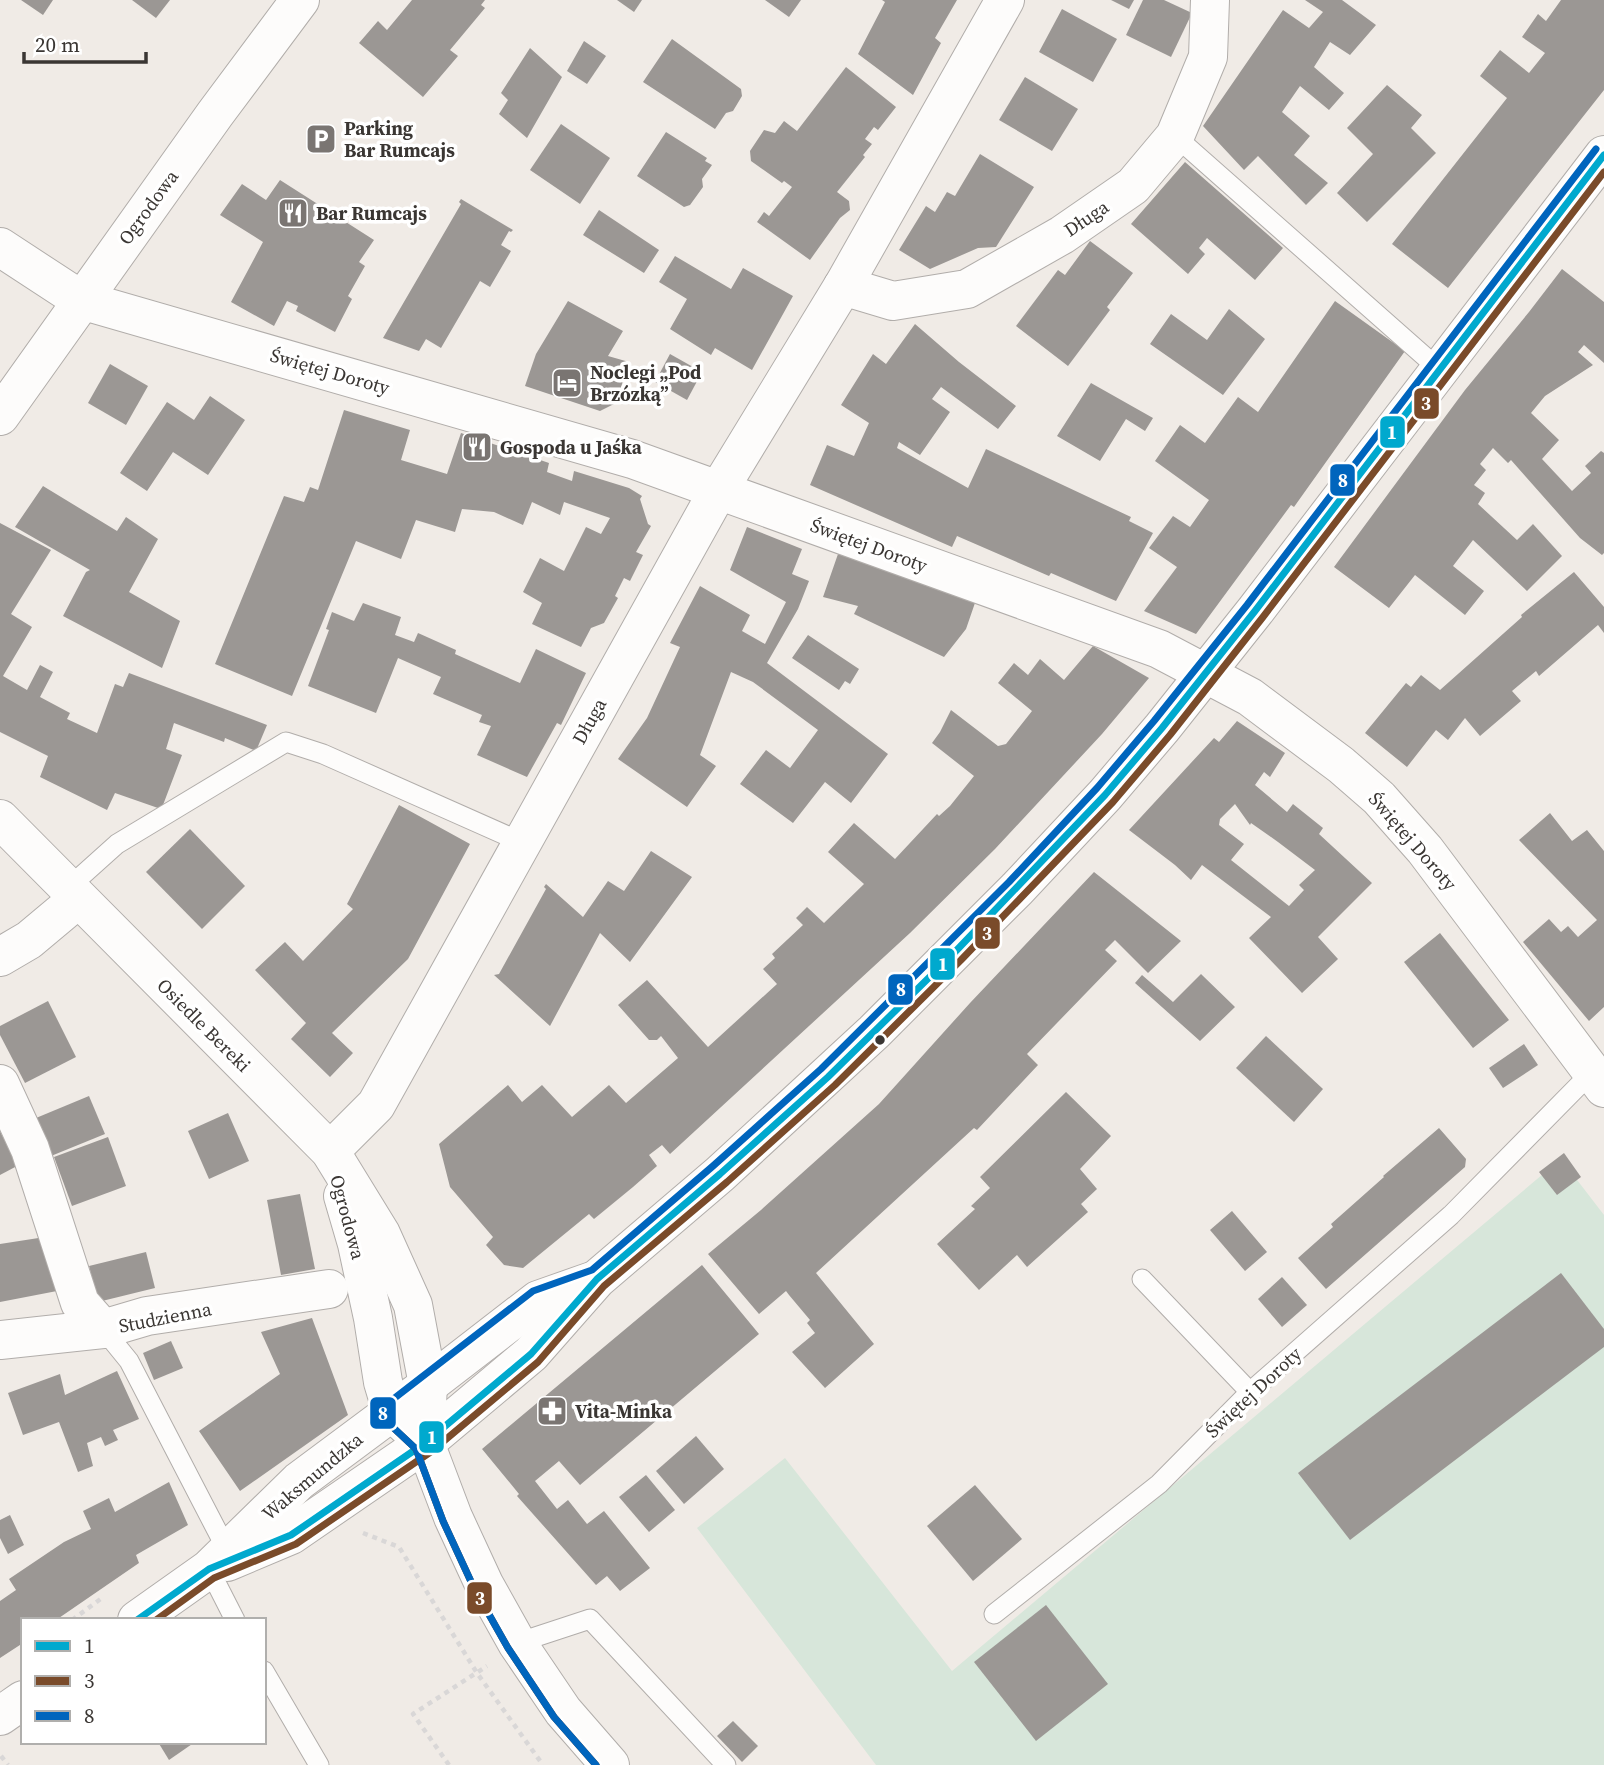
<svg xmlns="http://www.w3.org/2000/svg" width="1604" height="1765" font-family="'Source Serif 4',serif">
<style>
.green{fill:#d7e6da}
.building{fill:#9b9794;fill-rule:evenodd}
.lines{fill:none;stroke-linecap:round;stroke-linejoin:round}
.service-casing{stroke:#b1adaa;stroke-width:21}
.minor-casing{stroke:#b1adaa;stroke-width:40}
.tertiary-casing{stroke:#b1adaa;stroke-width:40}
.path{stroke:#d9d7d7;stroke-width:4.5;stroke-dasharray:5 5;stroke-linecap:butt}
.service{stroke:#fdfcfb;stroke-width:19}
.minor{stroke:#fdfcfb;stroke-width:38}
.tertiary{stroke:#fdfcfb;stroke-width:38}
.bus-1-casing{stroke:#fff;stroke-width:12}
.bus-2-casing{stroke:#fff;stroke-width:12}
.bus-3-casing{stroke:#fff;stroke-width:12}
.bus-1{stroke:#00a9ce;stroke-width:7}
.bus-2{stroke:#7a4b2a;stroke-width:7}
.bus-3{stroke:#0065bd;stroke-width:7}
.bus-dot{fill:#3a3633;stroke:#fff;stroke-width:2.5}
.labels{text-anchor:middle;stroke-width:7;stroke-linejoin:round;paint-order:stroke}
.poi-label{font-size:19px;font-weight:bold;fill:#3a3633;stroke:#fff;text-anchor:start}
.street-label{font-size:19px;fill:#3a3633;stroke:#fff}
.line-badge{stroke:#fff;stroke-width:2.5}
.badge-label{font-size:19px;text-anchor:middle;font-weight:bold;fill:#fff}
</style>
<rect width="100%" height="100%" fill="#f0ebe6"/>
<polygon class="green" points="1561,1159 1604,1215 1604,1765 876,1765 697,1528 785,1458 952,1671"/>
<g class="building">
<polygon points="21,0 53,0 43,15"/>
<polygon points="132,0 170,0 156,18"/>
<polygon points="412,0 485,0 481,5 485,8 450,50 458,56 423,97 359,43 378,21 387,30"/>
<polygon points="617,0 642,0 634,12"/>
<polygon points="765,0 801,0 789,17"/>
<polygon points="882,0 957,0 935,38 941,43 913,95 858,54 885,2"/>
<polygon points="1111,0 1134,0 1129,9"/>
<polygon points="1143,0 1164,0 1192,13 1171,57 1126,35"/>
<polygon points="1305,0 1342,0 1376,25 1350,55 1330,42 1314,67 1344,93 1329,110 1300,86 1282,112 1310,136 1294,155 1328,183 1306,205 1258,156 1244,170 1203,126 1283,10 1309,28 1323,12"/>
<polygon points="1561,0 1604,0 1604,90 1448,288 1392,244 1507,98 1480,76 1500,50 1529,73 1545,53 1522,37 1538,14 1546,21"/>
<polygon points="1062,9 1117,39 1093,82 1039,52"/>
<polygon points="672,39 741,89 742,96 733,111 726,113 715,129 643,82"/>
<polygon points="584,41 606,56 587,84 567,71"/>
<polygon points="530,48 562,77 527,138 499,114 508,100 501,93"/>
<polygon points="846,67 896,107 878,130 874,127 865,139 872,144 863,155 865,157 837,192 849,201 850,210 840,218 810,260 757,222 764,212 769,216 792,187 784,181 782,183 751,161 750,151 764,130 775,133 784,121 797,131"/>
<polygon points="1025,77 1078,109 1052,151 999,120"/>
<polygon points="1387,85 1422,115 1411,128 1436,153 1367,222 1337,193 1373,154 1347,128"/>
<polygon points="561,124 610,158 580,204 530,170"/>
<polygon points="666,132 707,158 705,161 712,165 702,179 703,187 690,205 684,207 637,176"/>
<polygon points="980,154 1034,187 996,247 978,248 930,269 899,250 926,206 935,212 947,192 955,196"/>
<polygon points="1185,162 1283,248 1255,280 1207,238 1199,248 1205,254 1188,274 1131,224"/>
<polygon points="280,180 374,240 359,262 365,266 348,296 352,299 335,332 296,311 298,306 287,301 274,326 231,302 263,242 220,215 242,184 266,200"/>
<polygon points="461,199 513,230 511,232 509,231 501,245 511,251 490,287 480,281 441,348 426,339 419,351 383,338 461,204 459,202"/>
<polygon points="599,210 659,250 644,273 583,235"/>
<polygon points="1090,241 1133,273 1107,307 1110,310 1068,366 1016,326 1058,270 1065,275"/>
<polygon points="675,256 731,289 743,268 793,296 752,370 715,348 711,355 670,329 687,299 659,282"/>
<polygon points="1562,269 1604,302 1604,363 1584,345 1578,352 1593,365 1545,396 1531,413 1559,440 1542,459 1572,491 1591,473 1585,466 1601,451 1604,453 1604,553 1602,555 1580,538 1511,460 1508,463 1493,448 1480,464 1486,470 1474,485 1485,493 1478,504 1517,540 1533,524 1562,556 1527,591 1473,540 1453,566 1484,591 1465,615 1415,575 1389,608 1334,567 1465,390 1529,312"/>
<polygon points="568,301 623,331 608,356 629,362 616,403 600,411 525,386 536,354"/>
<polygon points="1335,301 1405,351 1294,507 1291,505 1196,634 1144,611 1177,567 1149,548 1173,516 1190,527 1209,500 1155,461 1180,425 1205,443 1238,397 1258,412"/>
<polygon points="1229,309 1265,339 1223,395 1150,344 1171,314 1207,340"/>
<polygon points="915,324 959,362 1016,406 998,429 941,387 932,399 950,412 920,455 899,442 897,448 968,488 986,449 1131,517 1129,521 1153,533 1116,601 1051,573 1049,576 957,536 952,547 810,485 827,445 854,456 869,423 841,405 873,354 886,364"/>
<polygon points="670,354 702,372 687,400 655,382"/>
<polygon points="110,364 148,386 126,425 88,403"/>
<polygon points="1091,383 1153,418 1145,431 1126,419 1100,461 1057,436"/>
<polygon points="210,396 245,420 208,475 173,452 147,491 120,473 167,402 194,420"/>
<polygon points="344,410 410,430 401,460 447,474 461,433 549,463 547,472 572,481 574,471 629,488 642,496 640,499 648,524 651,526 636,552 643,555 630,581 624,578 615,596 618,598 604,623 591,628 581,647 532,624 542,603 523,592 540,558 564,571 586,527 601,534 610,518 564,502 560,515 532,502 523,525 494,512 462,509 455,532 416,520 401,559 356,541 292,696 215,664 284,496 304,502 310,487 318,490"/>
<polygon points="43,486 117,531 126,517 158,539 129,592 180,621 162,668 63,616 86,572 90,570 15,527"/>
<polygon points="0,523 51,550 11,614 32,627 3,676 27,690 40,665 53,672 40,697 70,713 67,719 97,733 115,684 123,687 129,673 267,725 256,751 225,738 224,742 174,723 166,749 182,755 163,805 158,808 115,793 107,810 40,777 48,756 0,732"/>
<polygon points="747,527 802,549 792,574 809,581 798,609 767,663 888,754 851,803 825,782 793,823 740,784 766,750 790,768 818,730 753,682 731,672 700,755 716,766 687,807 618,759 647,718 680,647 670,643 700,586 750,615 742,631 765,644 786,602 730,570"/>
<polygon points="838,554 976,600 966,629 944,657 854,614 858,606 823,597"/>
<polygon points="1574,572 1604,607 1604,633 1598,625 1539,676 1536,671 1512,691 1521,701 1480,736 1465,718 1448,740 1436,730 1407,767 1365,733 1406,683 1411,687 1421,675 1440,690 1522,617 1521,615"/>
<polygon points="363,603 401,617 395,635 414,642 418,633 456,650 455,654 520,683 536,649 586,673 561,725 557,723 527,777 477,755 491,726 479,722 482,715 433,694 441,677 398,658 376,713 308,686 329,630 326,629 332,612 354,621"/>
<polygon points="808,635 859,669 850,684 845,681 839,690 792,658"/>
<polygon points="1093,646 1149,678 1102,734 995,849 910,933 670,1154 662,1145 649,1155 657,1166 633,1187 594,1219 589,1214 523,1268 504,1265 486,1245 493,1237 450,1187 439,1144 508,1085 522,1102 542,1085 572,1117 609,1085 626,1103 678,1058 661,1036 657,1040 649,1040 618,1005 647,980 708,1047 777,984 763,969 775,958 772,954 803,925 796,918 807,907 824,923 864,884 828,852 854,823 895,859 937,814 939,816 950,806 974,776 932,743 940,732 951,710 998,746 1006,744 1032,711 998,683 1014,663 1028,675 1040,659 1064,680"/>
<path d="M 1237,721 L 1285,753 L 1270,777 L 1264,772 L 1255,785 L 1287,812 L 1293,804 L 1323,828 L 1319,834 L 1372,883 L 1318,937 L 1338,959 L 1302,993 L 1249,938 L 1271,917 L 1202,865 L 1191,880 L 1175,865 L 1129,830 L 1214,738 L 1219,742 ZM 1235,804 L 1250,825 L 1251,823 L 1278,842 L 1315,870 L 1299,885 L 1304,890 L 1289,906 L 1231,860 L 1244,844 L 1219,825 L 1220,819 Z"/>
<polygon points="399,805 470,844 408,959 332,1033 353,1053 330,1077 291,1039 306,1023 255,970 285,942 303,961 353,909 347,904"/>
<polygon points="1550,813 1572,841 1587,830 1604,851 1604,1007 1589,1021 1523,942 1549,919 1561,932 1568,926 1578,937 1597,920 1519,840"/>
<polygon points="190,829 245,886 202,929 146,872"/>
<polygon points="651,851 692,877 630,962 600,933 550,1026 494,975 499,974 546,889 544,887 546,884 583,917 608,881 624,891"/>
<polygon points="1094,872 1181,941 1148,973 1115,940 1105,950 1117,961 1027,1054 1038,1065 977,1130 974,1128 816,1273 874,1344 825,1388 792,1352 815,1333 807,1323 810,1320 789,1295 786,1291 759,1314 708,1254 761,1210 879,1104 970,1003"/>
<polygon points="1440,933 1509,1020 1473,1048 1404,962"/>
<polygon points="1201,974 1235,1007 1200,1041 1135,983 1142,975 1173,1002"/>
<polygon points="48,1001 76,1057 25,1083 0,1035 0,1026"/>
<polygon points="1266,1036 1323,1089 1294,1122 1236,1068"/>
<polygon points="1524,1044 1538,1065 1503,1088 1489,1068"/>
<polygon points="1066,1092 1111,1136 1080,1169 1097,1189 1081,1204 1088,1212 1027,1267 1017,1255 979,1290 937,1244 975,1209 971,1206 990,1188 980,1177"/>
<polygon points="89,1096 105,1134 51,1156 36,1118"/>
<polygon points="228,1113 249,1161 209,1179 188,1131"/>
<polygon points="1439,1128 1466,1159 1465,1167 1326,1289 1298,1258 1333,1227 1331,1224 1384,1177 1383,1176"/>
<polygon points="0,1131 17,1166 0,1175"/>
<polygon points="108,1137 126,1186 72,1206 54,1157"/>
<polygon points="1564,1153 1581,1177 1557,1195 1539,1172"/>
<polygon points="300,1194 315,1269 281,1275 267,1200"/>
<polygon points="1232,1211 1267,1252 1245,1271 1210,1230"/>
<polygon points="45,1237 57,1291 0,1302 0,1244"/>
<polygon points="146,1252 155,1288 98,1302 89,1266"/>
<polygon points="702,1265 759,1334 580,1485 559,1461 535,1481 557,1509 568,1500 587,1524 604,1511 650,1568 620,1591 607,1576 596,1585 517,1496 519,1494 482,1449"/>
<polygon points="1561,1273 1604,1329 1604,1347 1350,1540 1298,1473"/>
<polygon points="1282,1277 1307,1305 1282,1327 1258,1299"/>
<polygon points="312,1318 348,1415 240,1491 199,1431 280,1374 261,1332"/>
<polygon points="171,1341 183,1368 154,1380 143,1353"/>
<polygon points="117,1371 139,1419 113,1430 118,1440 105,1446 101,1437 87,1443 93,1466 78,1472 59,1422 23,1435 8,1393 60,1374 65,1395"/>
<polygon points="696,1436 724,1469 684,1504 656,1471"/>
<polygon points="646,1475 675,1510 649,1532 619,1497"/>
<polygon points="169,1482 188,1525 136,1555 139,1563 56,1620 23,1620 23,1643 0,1658 0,1601 16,1590 9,1579 64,1542 91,1529 83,1511 109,1498 115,1512"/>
<polygon points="975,1485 1022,1539 973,1581 927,1526"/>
<polygon points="10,1515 24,1545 8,1554 0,1538 0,1520"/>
<polygon points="1046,1605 1108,1684 1036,1741 974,1662"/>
<polygon points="733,1721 758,1746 742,1762 717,1736"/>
<polygon points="158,1742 195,1742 169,1760"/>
</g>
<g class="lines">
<g class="service-casing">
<g id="service">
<polyline points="1175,136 1440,370"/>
<polyline points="68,888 117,844 286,742 323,754 521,842"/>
<polyline points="1142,1279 1250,1392"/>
<polyline points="103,1329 129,1361 227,1550"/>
<polyline points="209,1569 235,1620"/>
<polyline points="994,1614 1159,1484 1250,1392 1451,1215 1593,1071"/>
<polyline points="517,1643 590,1619 726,1765"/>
<polyline points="264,1671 319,1765"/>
</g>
</g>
<g class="minor-casing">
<g id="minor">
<polyline points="0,247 81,300 632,459 1159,649 1250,697 1341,765 1379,798 1425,850 1604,1088"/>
<polyline points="843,286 893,301 967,289 1062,235 1133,186 1175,136 1208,57 1210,0"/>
<polyline points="0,416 215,114 300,0"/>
<polyline points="0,957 29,940 78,899"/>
<polyline points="0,1084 30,1149 80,1303 103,1329"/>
<polyline points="330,1151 376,1105 718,491 843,286 1005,0"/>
<polyline points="0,1340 103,1329 147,1316 329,1289"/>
<polyline points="428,1385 538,1300 592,1281"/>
<polyline points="425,1443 531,1354 597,1279 720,1174 874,1032 1017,889 1105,795 1162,728 1255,611 1604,155"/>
</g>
</g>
<g class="tertiary-casing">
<g id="tertiary">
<polyline points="0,819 330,1151 381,1234 413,1305 428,1385 425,1443 453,1517 484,1584 517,1643 563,1711 610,1765"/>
<polyline points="343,1196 357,1244 373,1318 383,1382 392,1412 409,1428"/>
<polyline points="227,1562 291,1535 425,1443"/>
<polyline points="137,1620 209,1569 299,1481 428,1385"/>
<polyline points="0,1716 23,1700"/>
</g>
</g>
<g class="path">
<polyline points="363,1533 399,1547 477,1673 543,1765"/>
<polyline points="72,1620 102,1598"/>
<polyline points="1,1756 8,1765"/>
<polyline points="449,1765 413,1714 487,1666"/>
</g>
<use href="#service" class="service"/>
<use href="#minor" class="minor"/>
<use href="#tertiary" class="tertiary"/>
<g class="bus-1-casing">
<polyline id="bus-1" points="137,1620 209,1569 291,1535 425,1443 531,1354 597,1279 720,1174 828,1077 954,953 1105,795 1162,728 1255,611 1604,155"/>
</g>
<g class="bus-2-casing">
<g id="bus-2">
<polyline points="385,1420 416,1449 443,1521 474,1588 508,1648 554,1717 596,1765"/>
<polyline points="156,1620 214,1578 296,1544 432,1451 538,1362 604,1286 727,1182 835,1085 961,960 1113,802 1170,735 1263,617 1604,172"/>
</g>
</g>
<g class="bus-3-casing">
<polyline id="bus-3" points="596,1765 554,1717 508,1648 474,1588 443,1521 416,1449 383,1418 383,1407 533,1291 592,1270 713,1166 821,1069 1009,882 1097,788 1154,721 1247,605 1596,149"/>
</g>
<use href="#bus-1" class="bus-1"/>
<use href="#bus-2" class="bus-2"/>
<use href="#bus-3" class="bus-3"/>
</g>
<defs>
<g id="parking-square" transform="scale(1.575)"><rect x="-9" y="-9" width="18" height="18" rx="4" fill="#7a7572" stroke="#fff"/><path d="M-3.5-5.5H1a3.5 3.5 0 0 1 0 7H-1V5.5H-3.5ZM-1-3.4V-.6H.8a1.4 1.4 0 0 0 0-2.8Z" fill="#fff"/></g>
<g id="restaurant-square" transform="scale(1.575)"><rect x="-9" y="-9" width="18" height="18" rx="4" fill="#7a7572" stroke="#fff"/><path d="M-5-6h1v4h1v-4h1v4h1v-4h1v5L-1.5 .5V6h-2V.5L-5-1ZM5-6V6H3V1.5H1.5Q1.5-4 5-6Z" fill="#fff"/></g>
<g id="hotel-square" transform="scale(1.575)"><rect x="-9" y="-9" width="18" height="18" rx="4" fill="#7a7572" stroke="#fff"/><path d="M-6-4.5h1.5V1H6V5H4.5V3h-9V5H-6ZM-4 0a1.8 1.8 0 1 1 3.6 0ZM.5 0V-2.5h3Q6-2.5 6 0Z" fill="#fff"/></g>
<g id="pharmacy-square" transform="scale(1.575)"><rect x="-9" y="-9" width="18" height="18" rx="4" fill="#7a7572" stroke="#fff"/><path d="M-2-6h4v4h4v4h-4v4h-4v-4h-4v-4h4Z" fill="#fff"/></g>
</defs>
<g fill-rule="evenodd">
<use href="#parking-square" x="321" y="139"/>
<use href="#restaurant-square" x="293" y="213"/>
<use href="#hotel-square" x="567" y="383"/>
<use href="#restaurant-square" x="477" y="447"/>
<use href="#pharmacy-square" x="552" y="1411"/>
</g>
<circle class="bus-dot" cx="880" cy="1040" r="6"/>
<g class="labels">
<g class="poi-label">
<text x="344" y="135">Parking<tspan x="344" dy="22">Bar Rumcajs</tspan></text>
<text x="316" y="220">Bar Rumcajs</text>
<text x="590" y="379">Noclegi „Pod<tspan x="590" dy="22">Brzózką”</tspan></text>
<text x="500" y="454">Gospoda u Jaśka</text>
<text x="575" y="1418">Vita-Minka</text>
</g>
<g class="street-label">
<text transform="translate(148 207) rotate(-54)" y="7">Ogrodowa</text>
<text transform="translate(1086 218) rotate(-34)" y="7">Długa</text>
<text transform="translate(330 371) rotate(16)" y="7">Świętej Doroty</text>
<text transform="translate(869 545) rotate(20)" y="7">Świętej Doroty</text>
<text transform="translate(589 721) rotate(-61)" y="7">Długa</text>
<text transform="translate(1413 841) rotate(49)" y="7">Świętej Doroty</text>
<text transform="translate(204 1025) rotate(45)" y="7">Osiedle Bereki</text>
<text transform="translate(348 1217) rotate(75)" y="7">Ogrodowa</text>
<text transform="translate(165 1317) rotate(-11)" y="7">Studzienna</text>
<text transform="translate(1253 1392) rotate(-43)" y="7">Świętej Doroty</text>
<text transform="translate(312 1476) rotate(-40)" y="7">Waksmundzka</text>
</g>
</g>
<g class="line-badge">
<rect x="1413" y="387" width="27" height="33" rx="7" fill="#7a4b2a"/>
<rect x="1379" y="415" width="27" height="34" rx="7" fill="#00a9ce"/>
<rect x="1329" y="463" width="27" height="34" rx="7" fill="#0065bd"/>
<rect x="974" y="916" width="27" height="34" rx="7" fill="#7a4b2a"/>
<rect x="929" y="947" width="27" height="34" rx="7" fill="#00a9ce"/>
<rect x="887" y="973" width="27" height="33" rx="7" fill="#0065bd"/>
<rect x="369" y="1396" width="28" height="34" rx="7" fill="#0065bd"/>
<rect x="418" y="1420" width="27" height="34" rx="7" fill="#00a9ce"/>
<rect x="466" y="1581" width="27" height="34" rx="7" fill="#7a4b2a"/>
</g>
<g class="badge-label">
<text x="1426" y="410">3</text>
<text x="1392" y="439">1</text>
<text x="1343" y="487">8</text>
<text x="987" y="940">3</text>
<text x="943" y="971">1</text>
<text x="901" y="996">8</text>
<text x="383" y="1420">8</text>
<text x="432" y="1444">1</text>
<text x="480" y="1605">3</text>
</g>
<rect x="21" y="1618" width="245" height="126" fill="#ffffff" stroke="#b0afad" stroke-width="2"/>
<rect x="35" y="1641" width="35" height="10" fill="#00a9ce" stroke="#b0afad" stroke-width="2"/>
<text x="84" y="1653" font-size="21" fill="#3a3633">1</text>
<rect x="35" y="1676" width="35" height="10" fill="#7a4b2a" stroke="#b0afad" stroke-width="2"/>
<text x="84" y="1688" font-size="21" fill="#3a3633">3</text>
<rect x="35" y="1711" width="35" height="10" fill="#0065bd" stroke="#b0afad" stroke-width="2"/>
<text x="84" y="1723" font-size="21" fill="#3a3633">8</text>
<path d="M24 52v10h122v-10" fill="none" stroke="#3a3633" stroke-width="3.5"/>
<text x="35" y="52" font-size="21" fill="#3a3633" stroke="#ffffff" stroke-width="5" paint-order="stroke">20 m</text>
</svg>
